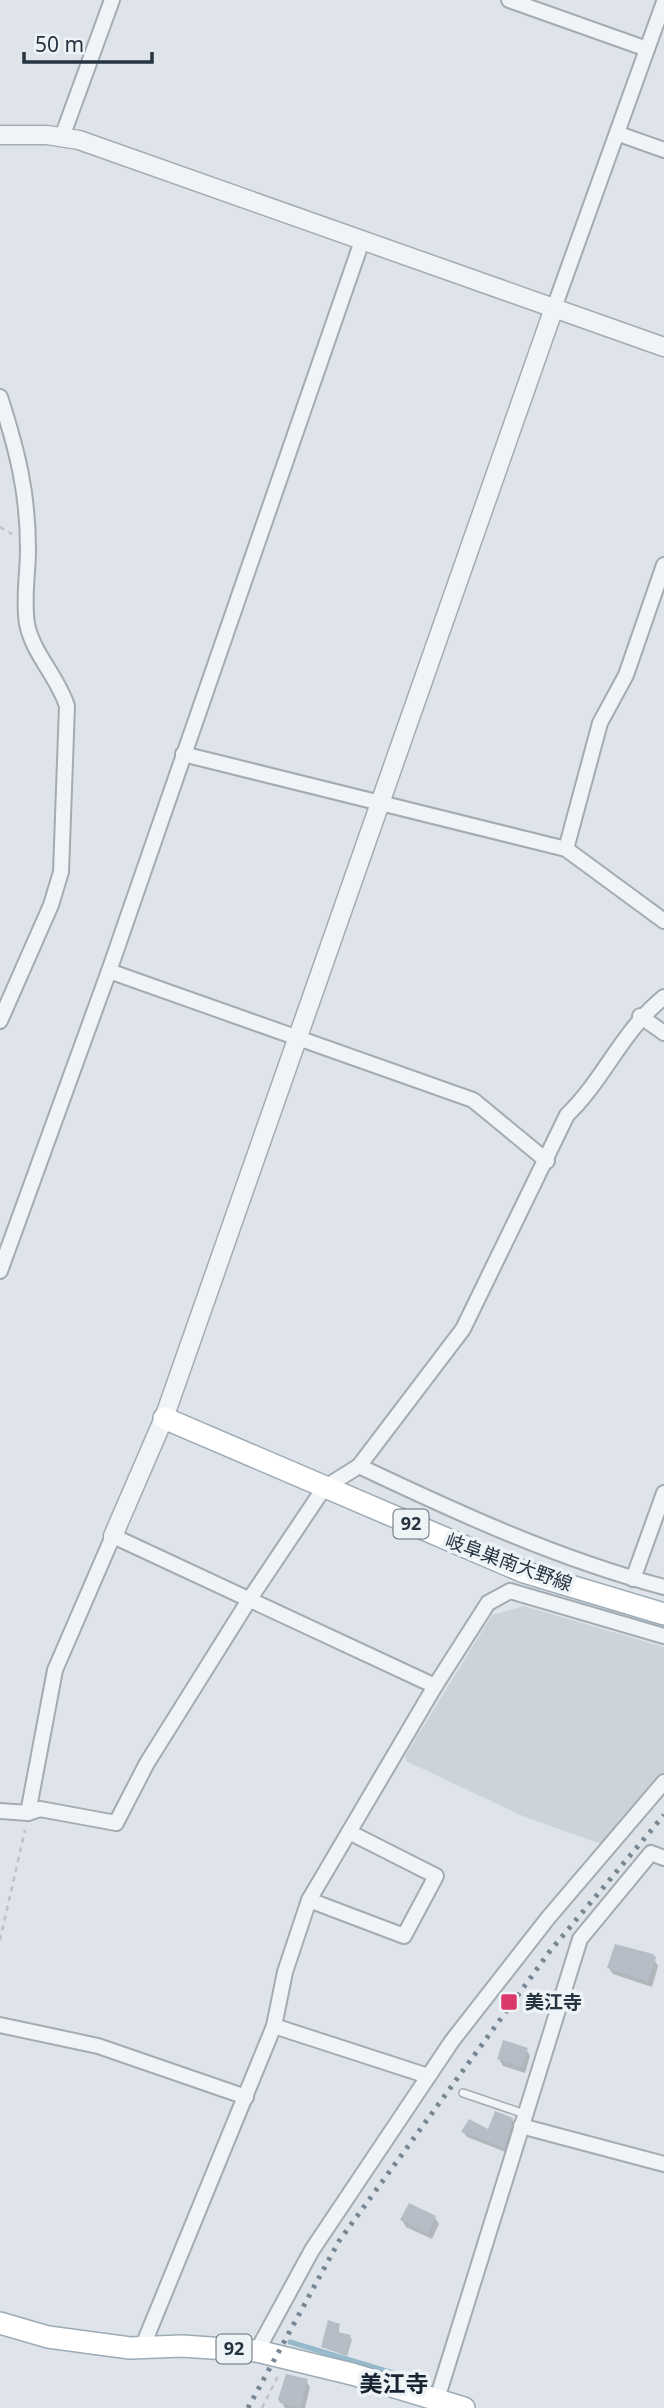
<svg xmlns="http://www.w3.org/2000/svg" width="664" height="2408" font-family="'Noto Sans','Noto Sans JP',sans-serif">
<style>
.built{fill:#ccd4db}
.shadow{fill:#0003}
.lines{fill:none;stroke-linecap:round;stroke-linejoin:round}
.stream{stroke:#96b9cc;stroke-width:5}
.building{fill:#b5bec6}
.service-casing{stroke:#a3acb3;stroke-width:10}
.minor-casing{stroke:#a3acb3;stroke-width:18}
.tertiary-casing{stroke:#a3acb3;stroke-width:21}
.primary-casing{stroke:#9cabb6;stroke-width:24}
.path{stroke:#bcc2c8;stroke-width:2.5;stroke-dasharray:5 5;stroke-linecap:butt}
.service{stroke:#f1f4f7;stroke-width:7}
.minor{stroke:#f1f4f7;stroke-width:14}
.tertiary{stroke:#f1f4f7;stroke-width:18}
.primary{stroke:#fff;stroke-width:21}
.rail{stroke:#768694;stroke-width:5;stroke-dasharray:3.5 7;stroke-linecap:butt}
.poi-dot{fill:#da376b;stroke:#eef3f6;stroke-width:2.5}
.labels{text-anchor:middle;stroke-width:7;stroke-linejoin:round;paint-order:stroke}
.shield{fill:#eef3f6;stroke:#626d77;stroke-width:2}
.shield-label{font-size:18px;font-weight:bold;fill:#263441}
.street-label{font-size:19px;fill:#263441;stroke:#eef3f6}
.poi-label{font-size:19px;font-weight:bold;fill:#263441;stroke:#eef3f6;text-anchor:start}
.quarter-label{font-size:23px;font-weight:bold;fill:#182532;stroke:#eef3f6}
</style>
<rect width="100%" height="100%" fill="#dee4e9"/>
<polygon class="built" points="524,1606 664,1647 664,1773 601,1844 525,1817 406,1761 405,1756 492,1615"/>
<g class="shadow">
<polygon points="652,1956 658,1966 652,1987 613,1974 609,1968"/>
<polygon points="526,2049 530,2056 525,2073 503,2066 499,2059"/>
<polygon points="512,2119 515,2125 508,2153 467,2137 463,2132 489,2132"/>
<polygon points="435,2218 439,2224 432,2239 406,2227 402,2220"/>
<polygon points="339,2325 339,2334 352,2339 347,2356 322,2347"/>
<polygon points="306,2381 310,2387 305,2408 285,2408 280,2399"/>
</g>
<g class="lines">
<polyline class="stream" points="290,2342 420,2381"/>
</g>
<g class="building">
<polygon points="615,1944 653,1954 656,1958 648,1981 607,1968"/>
<polygon points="503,2040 528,2048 522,2067 497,2059"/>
<polygon points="495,2111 513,2118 505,2148 461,2132 469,2119 488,2129"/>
<polygon points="409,2203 436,2216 428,2234 400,2220"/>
<polygon points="328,2320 340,2324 338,2332 351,2335 346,2354 321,2347"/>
<polygon points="286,2374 308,2379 300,2408 280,2403 278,2399"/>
</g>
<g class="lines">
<g class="service-casing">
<polyline id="service" points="463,2093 525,2114"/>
</g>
<g class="minor-casing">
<g id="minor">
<polyline points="509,0 647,49"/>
<polyline points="619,134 664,150"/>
<polyline points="62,137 112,0"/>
<polyline points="554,308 664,2"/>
<path d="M 0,397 C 17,450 28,492 28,549 C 28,574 23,599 27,624 C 33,654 58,677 67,706 L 61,872 L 51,905 L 0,1021"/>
<polyline points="183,754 566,849 664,921"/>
<polyline points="566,849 600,723 626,675 664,565"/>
<polyline points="109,971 473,1100 547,1161"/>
<polyline points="640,1016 664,1033"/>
<polyline points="0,1271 109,971 362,241"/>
<path d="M 359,1466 C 458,1513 558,1559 664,1587"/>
<polyline points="633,1579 664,1493"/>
<path d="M 0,1811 L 28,1813 L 40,1809 L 116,1823 L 147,1763 L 249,1600 L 324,1488 L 359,1466 L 463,1329 L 567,1115 C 605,1078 622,1031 664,997"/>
<polyline points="28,1813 55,1670 113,1536 435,1686"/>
<polyline points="309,1900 404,1936 436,1876 349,1832"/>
<polyline points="0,2025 98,2046 246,2097"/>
<polyline points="274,2026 428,2076"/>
<polyline points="521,2126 664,2164"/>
<polyline points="142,2348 274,2026 285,1972 309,1900 435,1686 488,1603 510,1591 664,1636"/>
<polyline points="257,2351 312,2250 452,2041 548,1918 664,1782"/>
<polyline points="437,2399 580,1939 651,1853 664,1858"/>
</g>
</g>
<g class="tertiary-casing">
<g id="tertiary">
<polyline points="0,135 47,135 79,140 664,347"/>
<polyline points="113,1536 164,1418 554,308"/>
</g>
</g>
<g class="primary-casing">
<g id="primary">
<polyline points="164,1418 524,1572 664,1614"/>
<polyline points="0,2323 48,2337 130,2348 182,2346 257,2351 352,2374 464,2408"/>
</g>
</g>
<g class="path">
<polyline points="0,527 12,534"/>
<polyline points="0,1940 25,1830"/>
<polyline points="262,2408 278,2376"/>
</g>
<use href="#service" class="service"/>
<use href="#minor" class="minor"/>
<use href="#tertiary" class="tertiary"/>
<use href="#primary" class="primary"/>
<polyline class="rail" points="248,2408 339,2241 550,1951 664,1815"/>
</g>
<rect class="poi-dot" x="500" y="1993" width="18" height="18" rx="3.5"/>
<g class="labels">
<g class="shield">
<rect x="393.5" y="1509.5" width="35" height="29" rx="5"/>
<rect x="216.5" y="2334.5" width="35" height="29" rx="5"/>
</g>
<g class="shield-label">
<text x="411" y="1530">92</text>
<text x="234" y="2355">92</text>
</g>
<g class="street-label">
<text transform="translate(509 1562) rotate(20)" y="7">岐阜巣南大野線</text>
</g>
<g class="poi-label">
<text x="525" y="2009">美江寺</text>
</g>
<g class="quarter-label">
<text x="394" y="2392">美江寺</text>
</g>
</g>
<path d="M24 52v10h128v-10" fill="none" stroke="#263441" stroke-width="3.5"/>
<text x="35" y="52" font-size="21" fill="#263441" stroke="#eef3f6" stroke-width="5" paint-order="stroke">50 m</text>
</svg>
